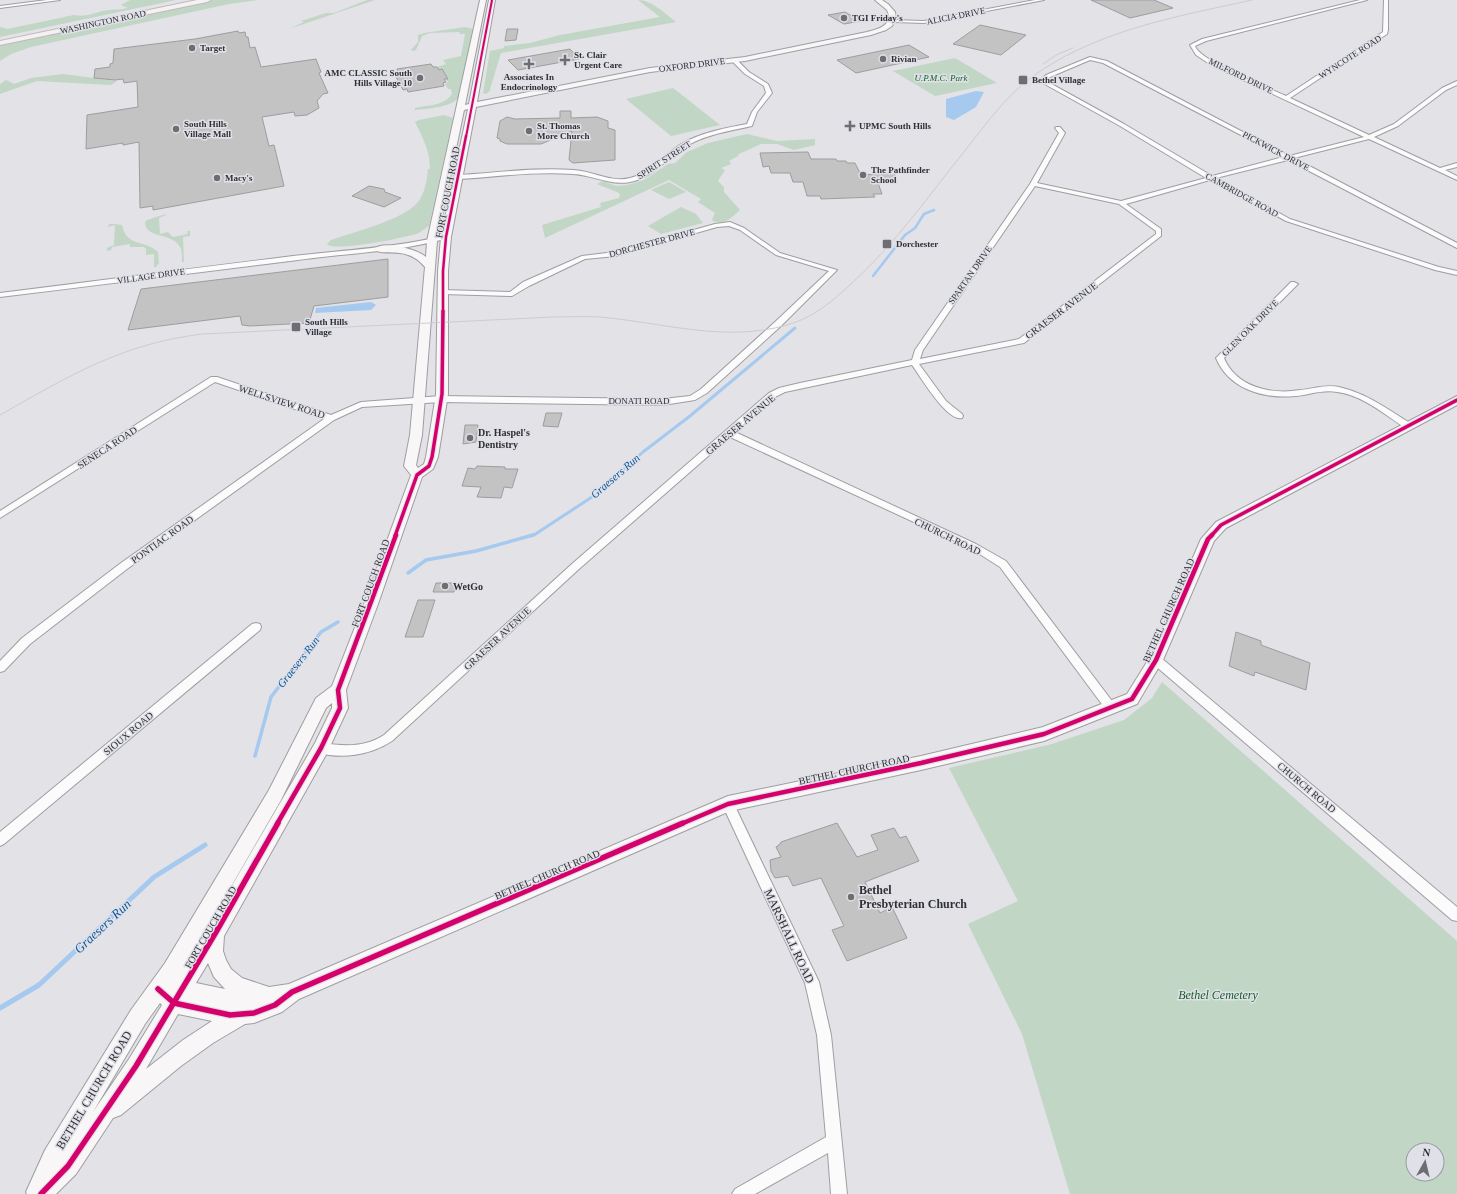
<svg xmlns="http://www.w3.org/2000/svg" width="1457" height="1194" font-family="Georgia,serif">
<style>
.green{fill:#c2d6c5;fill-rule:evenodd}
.water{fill:#a6c9ef}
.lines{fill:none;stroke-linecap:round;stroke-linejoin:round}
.stream-far3{stroke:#a6c9ef;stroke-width:2.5}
.stream-far2{stroke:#a6c9ef;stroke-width:3}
.stream-far1{stroke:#a6c9ef;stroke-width:3.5}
.stream{stroke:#a6c9ef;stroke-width:5}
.building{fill:#c4c3c4;stroke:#9e9d9e}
.street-casing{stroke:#9e9ea2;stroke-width:2}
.secondary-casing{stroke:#9e9ea2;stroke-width:2}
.primary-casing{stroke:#c0b8bc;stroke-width:2}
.street{fill:#fbfbfb;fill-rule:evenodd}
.secondary{fill:#f8f6f6;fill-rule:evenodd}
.primary{fill:#f5f0f2;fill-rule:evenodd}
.tram{stroke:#cdcdce;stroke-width:1}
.cycleway-far4-casing{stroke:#e0e0e9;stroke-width:3.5}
.cycleway-far3-casing{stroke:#e0e0e9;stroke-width:4}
.cycleway-far2-casing{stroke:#e0e0e9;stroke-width:5.5}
.cycleway-far1-casing{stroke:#e0e0e9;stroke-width:7}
.cycleway-casing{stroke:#e0e0e9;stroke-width:8}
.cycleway-far4{stroke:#d6006c;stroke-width:2}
.cycleway-far3{stroke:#d6006c;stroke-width:2.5}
.cycleway-far2{stroke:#d6006c;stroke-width:3.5}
.cycleway-far1{stroke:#d6006c;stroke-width:4.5}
.cycleway{stroke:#d6006c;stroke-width:5.5}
.poi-dot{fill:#6e6e72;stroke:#e0e0e9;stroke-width:1.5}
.labels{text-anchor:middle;stroke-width:3;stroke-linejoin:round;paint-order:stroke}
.far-street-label{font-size:9px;fill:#303033;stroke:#e0e0e9}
.far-poi-label{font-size:9px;font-weight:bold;fill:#303033;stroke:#e0e0e9;text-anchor:start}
.far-park-label{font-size:9px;font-style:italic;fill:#146324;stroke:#e0e0e9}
.street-label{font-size:10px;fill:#303033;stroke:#e0e0e9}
.poi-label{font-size:10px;font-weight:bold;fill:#303033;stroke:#e0e0e9;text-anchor:start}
.water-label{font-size:11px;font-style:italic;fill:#0b5896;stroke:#e0e0e9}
.near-poi-label{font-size:12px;font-weight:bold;fill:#303033;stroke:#e0e0e9;text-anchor:start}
.near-street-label{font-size:12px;fill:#303033;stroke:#e0e0e9}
.near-park-label{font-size:12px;font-style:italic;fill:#146324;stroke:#e0e0e9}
.near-water-label{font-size:13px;font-style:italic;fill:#0b5896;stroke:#e0e0e9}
</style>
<rect width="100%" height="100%" fill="#e2e2e7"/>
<g class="green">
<path d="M 130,0 L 176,0 L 0,37 L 0,27 L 7,29 L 74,15 C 87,18 97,11 109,10 C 116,9 121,10 128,8 L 121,5 Z"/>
<polygon points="212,0 258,0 229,4 31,47 11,54 0,61 0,45"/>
<polygon points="367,0 375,0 289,29 304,22 301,21 326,13 334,13"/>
<path d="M 638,0 C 651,0 665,13 676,22 L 501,53 L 490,89 L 491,90 L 486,94 L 483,93 L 490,51 L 504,48 L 504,46 L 530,43 L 560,35 L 660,17 Z"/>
<path d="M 465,27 L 473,29 L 458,98 C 452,107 426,109 415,110 L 415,108 C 428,105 444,106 452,94 L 451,89 L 448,89 L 445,84 L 448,82 L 446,79 L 448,78 L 442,70 L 439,70 L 437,67 L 446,64 L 443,60 L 461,56 L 465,34 L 459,34 L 460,32 L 430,33 L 422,36 L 416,50 L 413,51 L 411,50 L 418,42 L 418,35 L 424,33 Z"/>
<polygon points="955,58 997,83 935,96 893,71"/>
<polygon points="63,74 117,81 111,85 37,81 0,94 0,84 6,80 14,84 31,78"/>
<polygon points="673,88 720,125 671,136 626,99"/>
<path d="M 444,115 L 453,118 L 429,226 C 425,228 422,232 416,234 C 403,238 339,251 328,245 L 327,244 L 331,240 C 354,232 403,220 418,202 C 425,193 427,180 428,169 L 430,169 C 430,151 423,138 415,122 L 419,120 Z"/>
<path d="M 747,134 L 777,141 L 815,139 L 815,145 L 794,150 L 777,144 L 761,144 L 739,154 L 738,156 L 729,161 L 731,164 L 721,168 L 725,170 L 718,181 L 724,187 L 724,192 L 740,210 C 731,218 723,227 712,220 L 715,213 L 698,202 L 701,199 L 669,180 L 545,238 L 542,225 L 601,207 L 600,203 L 619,198 L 620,194 C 613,189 605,188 597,184 L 603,181 L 616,186 L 627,185 L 644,180 L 668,164 L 675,163 L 687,152 L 708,143 Z"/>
<polygon points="669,182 686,192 669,199 651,190"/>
<polygon points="681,207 696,214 703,223 661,234 648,226"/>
<path d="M 166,214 L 166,215 L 159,218 L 160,234 L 168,232 L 173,237 L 188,234 L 187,231 L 190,231 L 190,236 L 183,237 L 184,262 L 182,262 C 182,258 182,253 181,249 C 174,231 145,240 145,222 L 147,220 Z"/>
<path d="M 114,224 L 122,225 C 127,248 144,239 158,252 L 159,263 L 156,267 L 154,267 L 154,254 L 146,255 L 146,249 L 144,247 L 130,247 L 130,244 L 112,247 L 111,250 L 107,251 L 107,248 L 114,245 L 115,225 L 108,227 L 109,224 Z"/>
<path d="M 1162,682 L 1457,941 L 1457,1194 L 1070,1194 L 1022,1034 L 968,924 L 1018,901 L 949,768 L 1052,744 L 1124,720 L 1152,698 ZM 1413,1150 L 1437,1150 L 1437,1174 L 1413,1174 Z"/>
</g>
<g class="water">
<polygon points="976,91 984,92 976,107 954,120 946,117 946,99"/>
<polygon points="371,302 376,305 371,310 315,313 316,308"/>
</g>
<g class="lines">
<polyline class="stream-far3" points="873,276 905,235 915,228 924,214 934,210"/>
<polyline class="stream-far2" points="530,536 534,535 595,495 643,452 690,416 795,328"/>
<g class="stream-far1">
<polyline points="408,573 426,560 476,551 533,535"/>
<polyline points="255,756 271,697 321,632 338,622"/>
</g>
<polyline class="stream" points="0,1008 39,985 154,877 205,845"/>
</g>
<g class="building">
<polygon points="1091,0 1154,0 1173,8 1130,18"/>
<polygon points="845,12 861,21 844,24 828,15"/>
<polygon points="980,25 1026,35 1001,55 953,44"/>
<polygon points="507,29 518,29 516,40 505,41"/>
<polygon points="238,31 239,33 245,32 246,37 248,37 250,48 255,47 261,67 316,59 321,72 319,73 328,93 323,94 317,101 319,108 307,115 295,116 294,112 262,117 269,146 274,145 284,186 153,210 153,206 140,208 139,142 123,145 123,143 86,149 87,115 138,107 137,81 124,83 123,79 115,80 94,78 95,69 110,67 110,64 113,63 114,49 195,39"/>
<polygon points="909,45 929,57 856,73 837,60"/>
<polygon points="570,49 579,59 518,70 508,60"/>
<polygon points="431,64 433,67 437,67 439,70 442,69 448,79 444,79 446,82 443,83 444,86 408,92 407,89 403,90 394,73 398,73 397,69"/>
<polygon points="560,111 571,111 571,118 597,117 608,121 608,128 615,130 615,160 573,163 569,160 572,131 541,144 507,144 500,141 500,139 497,138 500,121 507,117 515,119 560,118"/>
<polygon points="808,152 811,159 836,159 837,161 846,161 847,163 855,163 861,175 895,173 895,181 878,183 882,194 873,194 875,197 821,199 820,196 807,196 803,182 793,182 790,173 771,173 769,166 763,167 760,153"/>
<polygon points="369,186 384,189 385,192 401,198 384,207 352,196"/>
<polygon points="388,259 388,297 314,306 309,323 250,326 242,325 240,316 128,330 141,289"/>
<polygon points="546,413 562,413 558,427 543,426"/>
<polygon points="465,425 478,425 476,442 463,444"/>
<polygon points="477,466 505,467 505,469 518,469 512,488 504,487 501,498 477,497 481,487 462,486 468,468 475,469"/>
<polygon points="436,583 457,583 454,592 433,592"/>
<polygon points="418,600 435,600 423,637 405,637"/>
<polygon points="1236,632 1261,641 1261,645 1310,663 1306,690 1255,672 1254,676 1229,666"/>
<polygon points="837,823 857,857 878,850 871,835 894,828 900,838 906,836 919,861 865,882 880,913 892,907 907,938 847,961 832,930 844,926 821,878 793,886 788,876 775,878 771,871 770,860 781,857 776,847 780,844 781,842"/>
</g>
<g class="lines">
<g class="street-casing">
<g id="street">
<polygon points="47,0 60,0 0,8 0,6"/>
<polygon points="1035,0 1044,0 924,23 893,22 891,21 893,20 924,21"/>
<path d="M 1360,0 L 1367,0 L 1206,41 L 1195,46 C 1200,61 1268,88 1286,96 L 1383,32 L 1384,0 L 1388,0 L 1388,30 L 1387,34 L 1290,98 L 1369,135 L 1394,124 L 1442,88 L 1457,81 L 1457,85 L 1446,90 L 1398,126 L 1374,137 L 1440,168 L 1457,163 L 1457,167 L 1445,170 L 1457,176 L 1457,180 L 1369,139 L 1294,158 L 1457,243 L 1457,248 L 1288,160 L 1216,178 L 1290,219 L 1439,267 L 1457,271 L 1457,275 L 1435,270 L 1286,221 L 1210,180 L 1126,204 L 1161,229 L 1161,236 L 1024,343 L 919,364 L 946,401 L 962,414 L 963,416 L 962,418 C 947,422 920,376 912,365 L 785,392 L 775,397 L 735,432 L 976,544 L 1006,561 L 1115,705 L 1117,708 L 1115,711 L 1111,713 L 1107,711 L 1000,567 L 970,548 L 730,437 L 579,569 L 392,741 C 371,755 341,760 317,752 L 315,748 L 317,744 L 321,743 C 344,746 364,748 384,735 L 573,563 L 769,393 L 779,388 L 800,383 L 912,360 L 915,350 L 1030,184 L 1059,133 L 1055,128 L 1056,127 L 1060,127 L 1065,133 L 1037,183 L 1121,201 L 1206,178 L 1120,126 L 1041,82 L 1041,80 L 1046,75 L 1090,57 L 1107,61 L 1289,156 L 1364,137 L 1211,65 L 1196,55 L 1190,45 L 1202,39 ZM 1090,60 L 1103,63 L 1283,157 L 1212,176 L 1124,124 L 1046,81 L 1050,77 ZM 1035,186 L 1119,204 L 1156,231 L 1156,234 L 1019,339 L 920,359 L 923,350 Z"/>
<path d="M 732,59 L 736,59 L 749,72 L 768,84 L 772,93 L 757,112 L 752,126 C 730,131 708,134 688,145 C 668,156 654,177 630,182 C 611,186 592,175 573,174 C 535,171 496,177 458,179 L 455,177 L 458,175 C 496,173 535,167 574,170 C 592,171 612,183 630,178 C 651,173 665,153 683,143 C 703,132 726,128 747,124 L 752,112 L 766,93 L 764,86 L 745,74 L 732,61 Z"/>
<polygon points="730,222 744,228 780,253 837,270 781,326 707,393 695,400 663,405 441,402 362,407 334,420 127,569 30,644 4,671 0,672 0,661 22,638 121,563 324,419 215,382 0,518 0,511 211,377 217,377 331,415 361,402 441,396 663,399 690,396 701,389 775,322 829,271 776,255 740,230 729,226 717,227 616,256 585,259 529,286 512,296 443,294 439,292 443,290 510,292 523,282 582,256 615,252 715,224"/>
<path d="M 446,235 L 448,236 L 448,238 C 400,252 348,253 298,260 C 199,272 99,285 0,297 L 0,293 C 98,281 195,268 293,256 C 344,250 396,248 446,235 Z"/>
<path d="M 1291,282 L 1294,282 L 1298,284 L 1224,358 C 1236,387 1271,395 1300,390 C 1313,389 1326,384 1339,387 C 1366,393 1387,409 1410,423 L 1411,425 L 1410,427 L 1404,427 C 1384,414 1362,395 1337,392 C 1323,389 1309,395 1295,396 C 1263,399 1229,389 1216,358 Z"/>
<polygon points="256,623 260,624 261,627 260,630 4,844 0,846 0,832 252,624"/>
<polygon points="1156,656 1160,657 1457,907 1457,921 1452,920 1152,663 1151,660 1152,657"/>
<polygon points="728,799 732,800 819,982 831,1035 847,1194 831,1194 828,1153 755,1194 732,1194 735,1189 826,1137 817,1035 805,983 722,804 724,800"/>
</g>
</g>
<g class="secondary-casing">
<path id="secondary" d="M 480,0 L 486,0 L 465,105 L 469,104 L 489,0 L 495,0 L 477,102 L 650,68 L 745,57 L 867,32 C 877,29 885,28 890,18 L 887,10 L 875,0 L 882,0 L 888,4 L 895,12 L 896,18 L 892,26 L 886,30 L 871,35 L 745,61 L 650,72 L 476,107 L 451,237 L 448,271 L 448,394 L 438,457 L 433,469 L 422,477 L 378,604 L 346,690 L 348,708 L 327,753 L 224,936 L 223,951 L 226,960 L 231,969 L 242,978 L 269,987 L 289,984 L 728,796 L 921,756 L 1043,727 L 1127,694 L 1150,657 L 1201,539 L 1216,522 L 1457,396 L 1457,405 L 1226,528 L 1214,541 L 1163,660 L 1137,704 L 1044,741 L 921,770 L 730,811 L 299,999 L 282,1012 L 254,1023 L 245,1024 L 213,1043 L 181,1066 L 121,1115 L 113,1118 L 76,1174 L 56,1194 L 27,1194 L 26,1192 L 45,1150 L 131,1010 L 165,963 L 269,790 L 316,698 L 332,686 L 364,604 L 411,475 L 404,466 L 410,435 L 425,267 C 406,244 383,258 374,249 C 383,240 417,249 426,257 L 427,241 ZM 468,109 L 441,237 L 438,271 L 436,394 L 426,457 L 424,464 L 418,468 L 416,465 L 422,435 L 437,241 L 464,110 ZM 332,703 L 332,708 L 315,743 L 181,973 L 281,800 L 326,708 ZM 208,963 L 214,977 L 225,989 L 196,983 ZM 160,1003 L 162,1005 L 129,1059 L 93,1112 L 145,1024 ZM 178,1014 L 212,1021 L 183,1040 L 146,1069 Z"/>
</g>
<g class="primary-casing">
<polygon id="primary" points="197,0 211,0 207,2 0,45 0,41"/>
</g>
<use href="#street" class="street"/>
<use href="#secondary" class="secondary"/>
<use href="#primary" class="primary"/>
<g class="tram">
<polyline points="1043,64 1058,54 1073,48"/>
<path d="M 0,415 C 69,376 121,344 202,334 L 553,317 C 568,317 584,316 599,317 C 661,322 724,343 787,325 C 813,318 833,301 852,283 C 896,243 930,194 967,148 C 986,124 1004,99 1028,80 C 1092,31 1175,17 1252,0"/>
</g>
<g class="cycleway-far4-casing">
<polyline id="cycleway-far4" points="466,137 492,0"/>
</g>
<g class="cycleway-far3-casing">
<polyline id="cycleway-far3" points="443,312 443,271 446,237 466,136"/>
</g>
<g class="cycleway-far2-casing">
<g id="cycleway-far2">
<polyline points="395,536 417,475 429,466 432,457 442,394 443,311"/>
<polyline points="1211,536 1221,525 1457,400"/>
</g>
</g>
<g class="cycleway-far1-casing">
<g id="cycleway-far1">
<polyline points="277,824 321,748 340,708 338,690 396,535"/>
<polyline points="681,824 728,804 921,763 1044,734 1132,699 1156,660 1208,539 1212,535"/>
</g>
</g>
<g class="cycleway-casing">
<g id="cycleway">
<polyline points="158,989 174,1003 230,1015 254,1013 275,1005 292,992 683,823"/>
<polyline points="41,1194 68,1166 136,1066 216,932 278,823"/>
</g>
</g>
<use href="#cycleway-far4" class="cycleway-far4"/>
<use href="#cycleway-far3" class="cycleway-far3"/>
<use href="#cycleway-far2" class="cycleway-far2"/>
<use href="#cycleway-far1" class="cycleway-far1"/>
<use href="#cycleway" class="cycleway"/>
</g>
<g class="poi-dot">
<circle cx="844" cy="18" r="4"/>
<circle cx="192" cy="48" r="4"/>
<circle cx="883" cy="59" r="4"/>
<path d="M563 54h4v4h4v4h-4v4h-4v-4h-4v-4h4z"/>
<path d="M527 58h4v4h4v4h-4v4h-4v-4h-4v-4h4z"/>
<circle cx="420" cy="78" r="4"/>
<rect x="1018" y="75" width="10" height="10" rx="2"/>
<path d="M848 120h4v4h4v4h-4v4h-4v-4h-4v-4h4z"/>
<circle cx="176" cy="129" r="4"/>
<circle cx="529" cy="131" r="4"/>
<circle cx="863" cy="175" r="4"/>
<circle cx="217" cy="178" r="4"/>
<rect x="882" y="239" width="10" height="10" rx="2"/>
<rect x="291" y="322" width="10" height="10" rx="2"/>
<circle cx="470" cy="438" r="4"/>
<circle cx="445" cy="586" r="4"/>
<circle cx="851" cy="897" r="4"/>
</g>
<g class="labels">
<g class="far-street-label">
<text transform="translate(956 16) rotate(-11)" y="3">ALICIA DRIVE</text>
<text transform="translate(103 22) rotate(-12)" y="3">WASHINGTON ROAD</text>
<text transform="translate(1350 57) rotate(-33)" y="3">WYNCOTE ROAD</text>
<text transform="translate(692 65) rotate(-7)" y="3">OXFORD DRIVE</text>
<text transform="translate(1241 76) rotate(26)" y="3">MILFORD DRIVE</text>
<text transform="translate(1276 151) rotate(28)" y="3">PICKWICK DRIVE</text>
<text transform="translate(664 160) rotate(-33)" y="3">SPIRIT STREET</text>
<text transform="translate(1242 195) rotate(29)" y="3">CAMBRIDGE ROAD</text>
<text transform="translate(652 243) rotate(-15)" y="3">DORCHESTER DRIVE</text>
<text transform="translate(970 275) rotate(-55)" y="3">SPARTAN DRIVE</text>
<text transform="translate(151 276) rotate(-8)" y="3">VILLAGE DRIVE</text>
<text transform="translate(1250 328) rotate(-45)" y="3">GLEN OAK DRIVE</text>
<text x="639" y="404">DONATI ROAD</text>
</g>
<g class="far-poi-label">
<text x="852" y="21">TGI Friday's</text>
<text x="200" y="51">Target</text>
<text x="574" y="58">St. Clair<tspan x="574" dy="10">Urgent Care</tspan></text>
<text x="891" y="62">Rivian</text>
<text x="412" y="76" text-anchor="end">AMC CLASSIC South<tspan x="412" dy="10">Hills Village 10</tspan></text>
<text x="529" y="80" text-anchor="middle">Associates In<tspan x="529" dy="10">Endocrinology</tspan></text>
<text x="1032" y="83">Bethel Village</text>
<text x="184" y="127">South Hills<tspan x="184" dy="10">Village Mall</tspan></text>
<text x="537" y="129">St. Thomas<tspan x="537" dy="10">More Church</tspan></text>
<text x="859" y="129">UPMC South Hills</text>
<text x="871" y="173">The Pathfinder<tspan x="871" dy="10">School</tspan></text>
<text x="225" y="181">Macy's</text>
<text x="896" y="247">Dorchester</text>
<text x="305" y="325">South Hills<tspan x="305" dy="10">Village</tspan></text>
</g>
<g class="far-park-label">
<text x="941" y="81">U.P.M.C. Park</text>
</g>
<g class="street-label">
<text transform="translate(447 192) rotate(-79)" y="4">FORT COUCH ROAD</text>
<text transform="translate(1061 310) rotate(-37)" y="4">GRAESER AVENUE</text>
<text transform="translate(282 401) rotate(18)" y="4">WELLSVIEW ROAD</text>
<text transform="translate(740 424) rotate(-40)" y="4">GRAESER AVENUE</text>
<text transform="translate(107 447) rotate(-33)" y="4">SENECA ROAD</text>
<text transform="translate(948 536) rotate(26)" y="4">CHURCH ROAD</text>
<text transform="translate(162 539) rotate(-36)" y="4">PONTIAC ROAD</text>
<text transform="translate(370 583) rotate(-70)" y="4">FORT COUCH ROAD</text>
<text transform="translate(1168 610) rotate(-66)" y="4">BETHEL CHURCH ROAD</text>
<text transform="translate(497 638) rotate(-43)" y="4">GRAESER AVENUE</text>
<text transform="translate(128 733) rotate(-40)" y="4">SIOUX ROAD</text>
<text transform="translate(854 769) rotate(-12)" y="4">BETHEL CHURCH ROAD</text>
<text transform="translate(1307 787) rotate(40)" y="4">CHURCH ROAD</text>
<text transform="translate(547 874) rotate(-23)" y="4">BETHEL CHURCH ROAD</text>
<text transform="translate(210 927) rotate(-60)" y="4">FORT COUCH ROAD</text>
</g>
<g class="poi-label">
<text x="478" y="436">Dr. Haspel's<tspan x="478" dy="12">Dentistry</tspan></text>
<text x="453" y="590">WetGo</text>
</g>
<g class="water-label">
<text transform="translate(615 476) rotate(-41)" y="4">Graesers Run</text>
<text transform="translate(298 662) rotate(-52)" y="4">Graesers Run</text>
</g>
<g class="near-poi-label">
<text x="859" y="894">Bethel<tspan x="859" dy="14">Presbyterian Church</tspan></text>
</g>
<g class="near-street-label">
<text transform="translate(789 936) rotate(65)" y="4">MARSHALL ROAD</text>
<text transform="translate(94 1090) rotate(-59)" y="4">BETHEL CHURCH ROAD</text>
</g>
<g class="near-park-label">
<text x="1218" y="999">Bethel Cemetery</text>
</g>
<g class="near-water-label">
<text transform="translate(102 926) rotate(-43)" y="5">Graesers Run</text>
</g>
</g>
<g transform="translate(1425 1162) rotate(8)"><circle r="19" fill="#e0e0e9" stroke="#9a9aa0"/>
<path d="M0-3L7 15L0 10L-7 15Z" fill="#6e6e72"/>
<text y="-6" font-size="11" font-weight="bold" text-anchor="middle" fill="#303033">N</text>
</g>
</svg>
